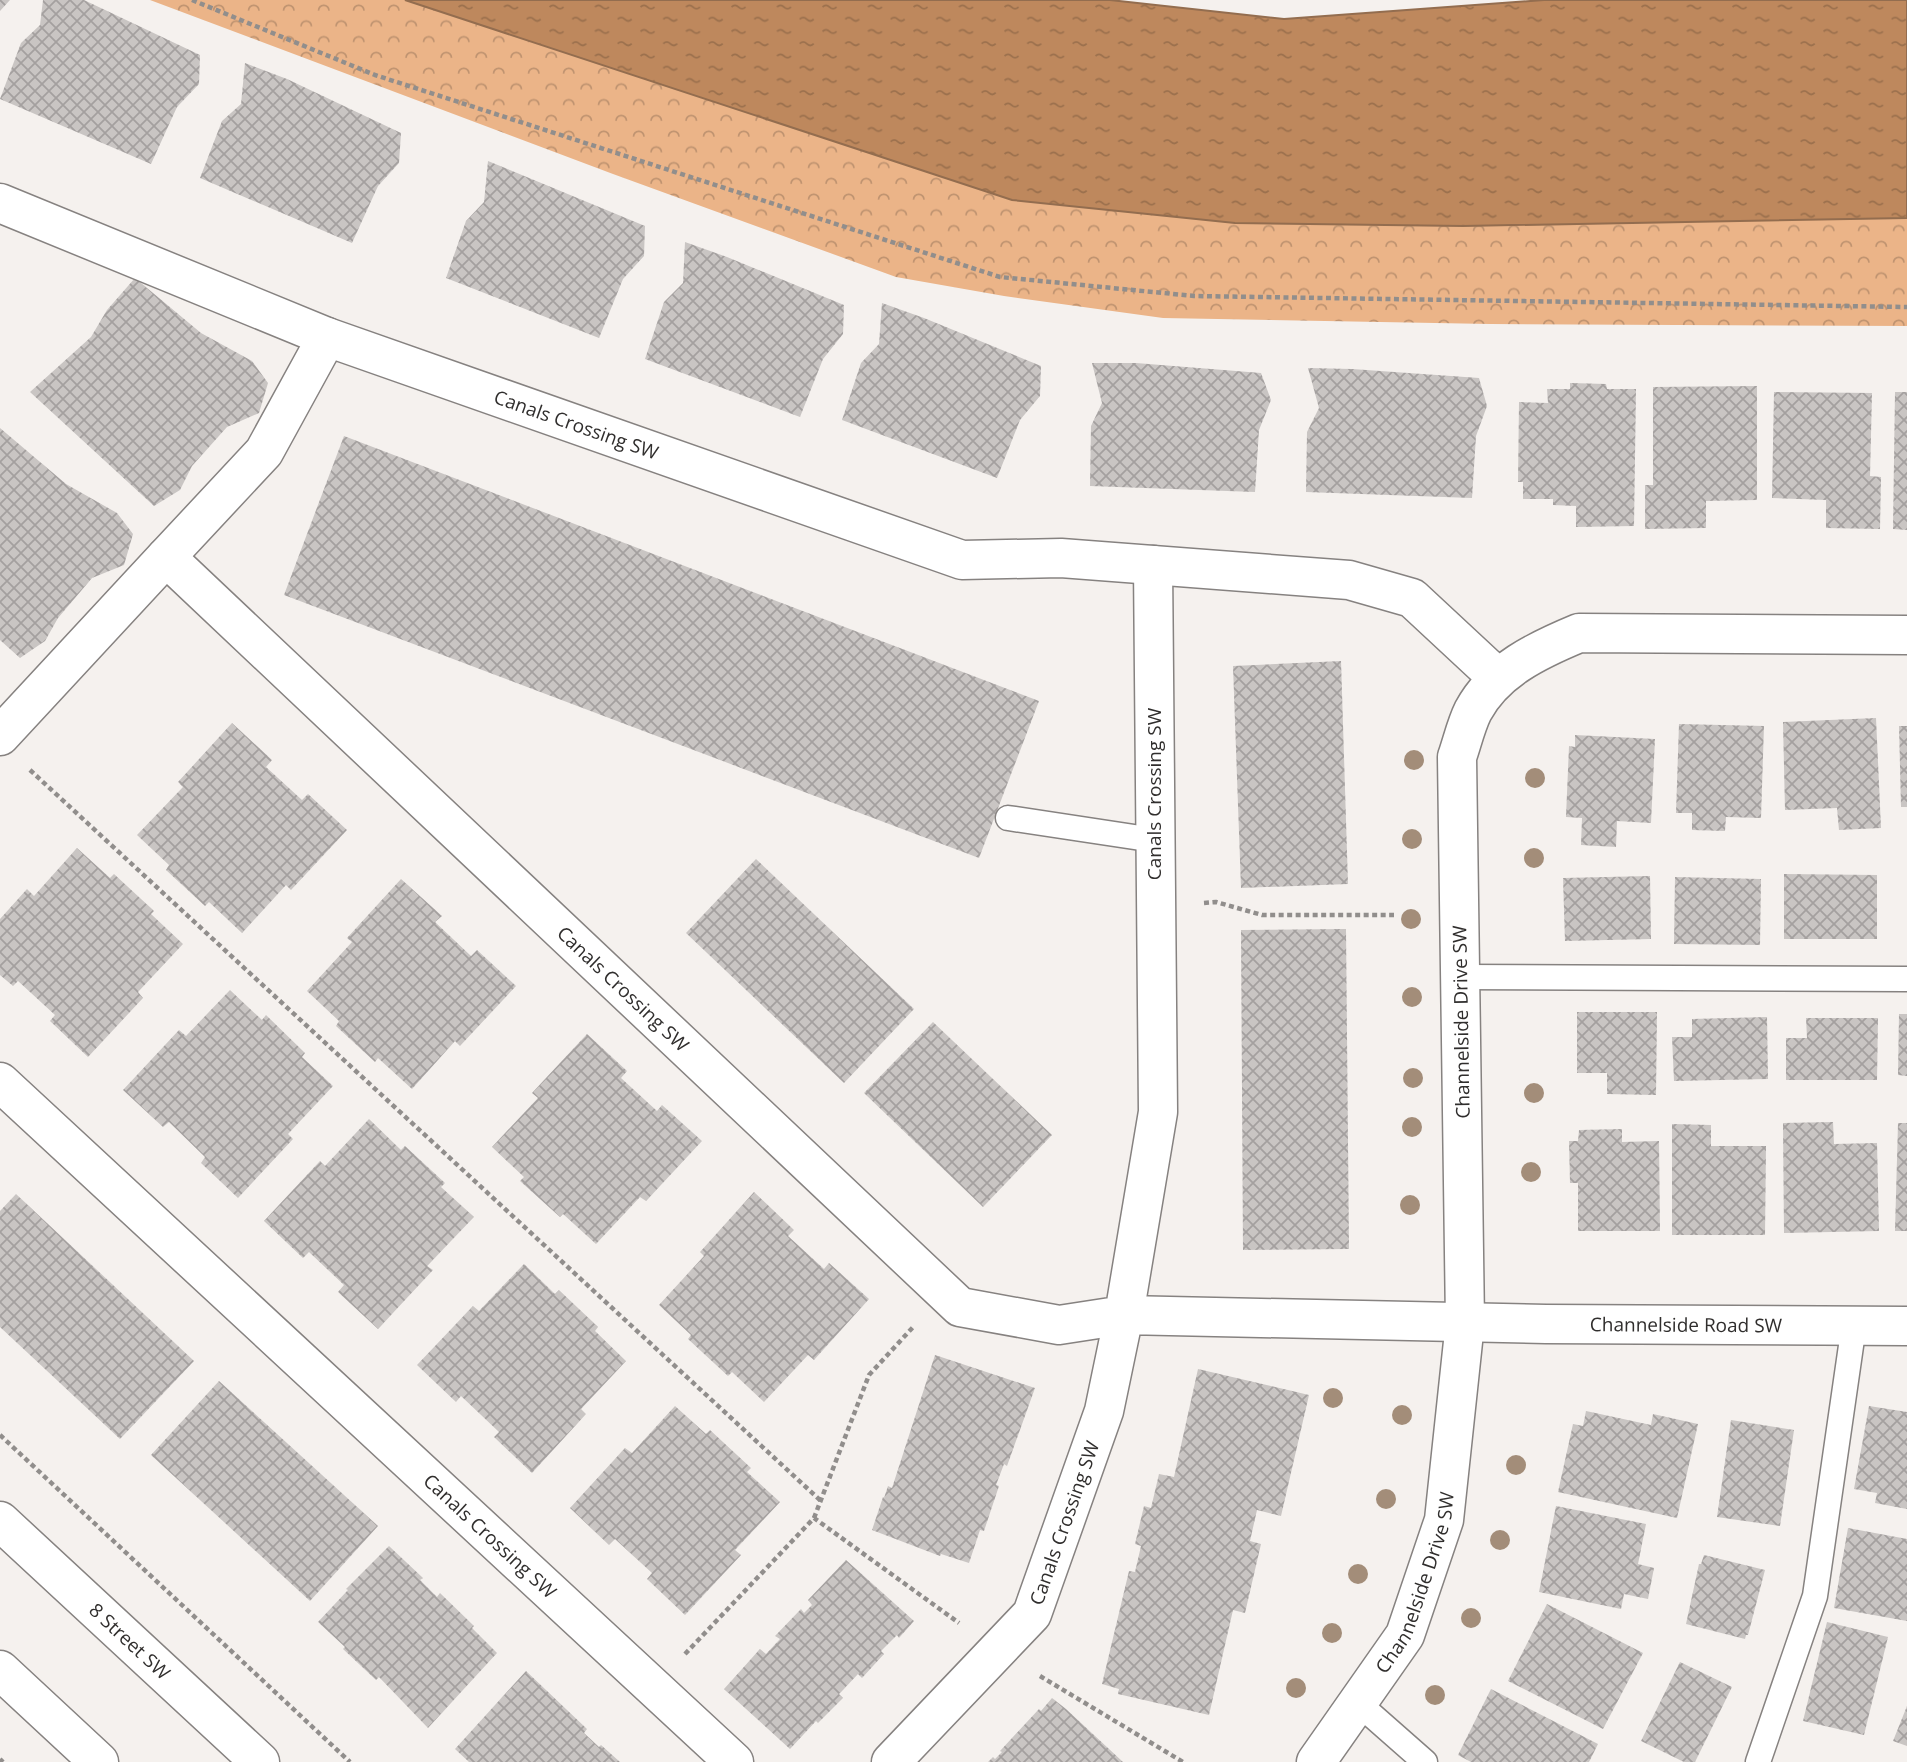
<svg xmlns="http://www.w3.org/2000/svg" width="1907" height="1762" font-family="'Open Sans',sans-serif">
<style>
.forest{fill:url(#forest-crowns)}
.water{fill:url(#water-ripples);stroke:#936d4f;stroke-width:2}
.building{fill:url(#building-cross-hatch)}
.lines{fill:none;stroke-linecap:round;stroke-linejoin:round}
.service-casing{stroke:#868280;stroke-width:27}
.minor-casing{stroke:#868280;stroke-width:41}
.secondary-casing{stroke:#868280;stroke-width:41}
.path{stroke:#918e8c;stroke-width:4.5;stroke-dasharray:5 3.5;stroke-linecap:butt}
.service{stroke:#fff;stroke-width:24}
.minor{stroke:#fff;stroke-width:38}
.secondary{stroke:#fff;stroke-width:38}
.tree{fill:#a38d79}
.labels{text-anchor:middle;stroke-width:7;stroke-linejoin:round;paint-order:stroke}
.street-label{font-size:19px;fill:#302e2d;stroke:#fff}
</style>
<defs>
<pattern id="forest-crowns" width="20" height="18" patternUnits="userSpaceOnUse" patternTransform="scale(1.75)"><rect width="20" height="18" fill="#ebb488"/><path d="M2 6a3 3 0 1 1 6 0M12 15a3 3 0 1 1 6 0" fill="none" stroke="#bf9370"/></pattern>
<pattern id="water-ripples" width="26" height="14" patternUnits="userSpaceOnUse" patternTransform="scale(1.75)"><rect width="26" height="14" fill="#be885d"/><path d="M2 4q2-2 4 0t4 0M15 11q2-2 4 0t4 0" fill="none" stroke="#9b704d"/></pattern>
<pattern id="building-cross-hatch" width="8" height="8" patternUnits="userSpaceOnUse" patternTransform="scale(1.75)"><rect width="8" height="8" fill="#c9c5c3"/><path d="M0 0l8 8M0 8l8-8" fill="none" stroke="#a4a09f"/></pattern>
</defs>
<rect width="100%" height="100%" fill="#f5f1ee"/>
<polygon class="forest" points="150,0 405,0 1012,200 1235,223 1463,226 1907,218 1907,326 1490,324 1163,318 1004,296 896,277 613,174"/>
<polygon class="water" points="405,0 1110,0 1284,19 1544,0 1907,0 1907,218 1463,226 1235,223 1012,200"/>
<g class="building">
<polygon points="0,0 10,0 0,11"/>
<polygon points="43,0 84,0 200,55 199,84 177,107 151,164 0,99 21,43 40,25"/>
<polygon points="245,63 287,79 401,133 399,163 378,186 352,243 200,178 222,121 241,104"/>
<polygon points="488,161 645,226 644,256 623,279 599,338 446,278 466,221 484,202"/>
<polygon points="685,242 727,257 844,305 843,334 823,359 800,417 645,359 664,302 683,283"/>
<polygon points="135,278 201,333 252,361 268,383 259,413 227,427 192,466 180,490 154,506 30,392 91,337 107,310"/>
<polygon points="882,303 924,318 1041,366 1040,396 1020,420 997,478 842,420 861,363 879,344"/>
<polygon points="1092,363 1136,363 1261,373 1271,400 1259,430 1255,492 1090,486 1091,426 1102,403"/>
<polygon points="1308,368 1352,369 1479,378 1487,406 1476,436 1472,498 1306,492 1307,432 1319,408"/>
<polygon points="1570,383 1606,384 1607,389 1636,389 1634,526 1576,527 1576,506 1553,505 1553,499 1523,499 1523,482 1518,482 1519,402 1548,403 1547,389 1570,389"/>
<polygon points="1757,386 1757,500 1706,501 1706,528 1645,529 1645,485 1653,485 1653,387"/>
<polygon points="1774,392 1872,393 1870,476 1881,477 1880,529 1826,528 1826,500 1772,498"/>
<polygon points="1895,392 1907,392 1907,530 1893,529"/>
<polygon points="0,428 66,484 117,513 133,534 124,565 92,578 58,618 45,641 20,658 0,640"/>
<polygon points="344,436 1039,701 979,858 284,595"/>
<polygon points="1341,661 1348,884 1241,888 1233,666"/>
<polygon points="1876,718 1881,828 1839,830 1837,808 1785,810 1783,722"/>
<polygon points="232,723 272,760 266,767 302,800 308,794 347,830 291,890 286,885 242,933 209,902 205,906 166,870 169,865 137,835 183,787 178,782"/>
<polygon points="1679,724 1764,726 1761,818 1726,817 1725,831 1692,830 1692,813 1676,813"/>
<polygon points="1899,726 1907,726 1907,807 1901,807"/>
<polygon points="1575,735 1655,739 1651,823 1617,821 1616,847 1581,845 1582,818 1566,817 1569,746 1575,747"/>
<polygon points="77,848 110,878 114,874 154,911 151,914 183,944 138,992 143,998 88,1057 50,1021 55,1015 18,981 13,986 0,975 0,919 27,889 34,896"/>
<polygon points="756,859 914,1009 844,1083 686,933"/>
<polygon points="1784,874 1877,875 1877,939 1784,939"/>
<polygon points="1650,876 1651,939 1565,941 1563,878"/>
<polygon points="1675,877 1761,879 1760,945 1674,944"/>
<polygon points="401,879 442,916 435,922 471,956 477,950 516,986 460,1046 455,1041 412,1089 378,1058 375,1062 336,1026 339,1021 307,991 352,942 347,938"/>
<polygon points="1346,929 1349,1249 1243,1250 1241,930"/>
<polygon points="230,990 262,1020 266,1015 305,1053 302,1057 333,1086 288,1134 293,1139 238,1198 201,1163 205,1157 169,1122 163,1127 123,1090 179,1030 186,1036"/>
<polygon points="1577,1012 1657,1012 1656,1095 1607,1094 1607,1073 1577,1073"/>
<polygon points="1899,1014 1907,1014 1907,1076 1898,1075"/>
<polygon points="1767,1017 1768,1079 1674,1081 1672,1037 1692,1037 1692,1019"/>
<polygon points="1806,1018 1878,1018 1877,1080 1786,1080 1786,1038 1807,1038"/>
<polygon points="933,1022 1052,1135 983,1207 864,1093"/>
<polygon points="587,1034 627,1071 621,1078 657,1111 662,1105 702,1141 646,1201 640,1197 596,1244 563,1214 560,1217 520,1181 524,1177 492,1147 538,1098 532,1093"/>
<polygon points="369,1119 401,1150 405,1146 445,1183 441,1187 474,1217 427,1266 433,1270 378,1329 338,1292 344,1285 309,1252 303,1258 264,1221 320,1161 325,1166"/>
<polygon points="1833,1122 1834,1144 1877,1143 1879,1231 1784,1233 1783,1123"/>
<polygon points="1898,1123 1907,1123 1907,1231 1895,1231"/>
<polygon points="1672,1124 1711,1125 1711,1146 1766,1146 1765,1235 1672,1235"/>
<polygon points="1622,1129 1622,1142 1659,1141 1660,1231 1578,1231 1578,1183 1570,1183 1569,1141 1578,1141 1579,1130"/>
<polygon points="754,1192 794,1230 788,1236 824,1269 829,1263 869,1299 814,1360 808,1355 764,1402 732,1372 728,1376 688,1339 691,1335 659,1305 704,1256 700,1252"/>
<polygon points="16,1194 194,1361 120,1439 0,1327 0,1211"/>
<polygon points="524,1264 555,1294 559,1290 598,1327 595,1331 626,1361 581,1409 586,1414 532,1473 494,1437 499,1432 461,1396 456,1402 417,1365 473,1306 479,1311"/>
<polygon points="935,1355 1035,1388 1007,1466 1004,1464 996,1485 999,1486 984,1531 980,1530 969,1563 941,1554 940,1556 872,1530 883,1497 884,1498 888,1486 892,1488"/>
<polygon points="1198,1369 1309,1395 1281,1516 1257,1510 1250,1541 1261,1544 1245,1613 1233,1610 1209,1715 1118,1694 1119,1689 1102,1684 1129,1571 1135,1572 1141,1546 1135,1544 1144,1506 1151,1508 1159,1474 1174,1477"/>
<polygon points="219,1381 378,1526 310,1601 151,1455"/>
<polygon points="675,1406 706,1434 710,1430 751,1468 747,1472 780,1502 735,1550 741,1555 685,1615 647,1579 652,1573 615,1539 609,1545 570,1508 625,1448 632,1453"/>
<polygon points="1869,1406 1907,1412 1907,1509 1875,1503 1877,1493 1854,1489"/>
<polygon points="1586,1411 1651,1425 1653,1414 1698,1424 1677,1518 1558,1492 1573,1424 1583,1426"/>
<polygon points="1731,1420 1794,1430 1780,1526 1717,1517"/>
<polygon points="1556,1506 1646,1524 1638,1564 1654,1568 1648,1599 1624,1594 1621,1609 1539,1592"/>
<polygon points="1848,1528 1907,1539 1907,1621 1834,1608"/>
<polygon points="389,1546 423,1578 420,1580 437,1597 440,1593 474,1626 472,1628 497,1653 428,1728 379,1677 376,1680 343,1649 345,1647 318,1622 348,1590 346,1589"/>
<polygon points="1704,1555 1765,1570 1748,1635 1746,1635 1745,1639 1686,1624 1699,1564 1701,1564"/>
<polygon points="846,1560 914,1621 899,1638 897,1635 881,1651 884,1654 862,1678 858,1674 839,1694 843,1698 818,1723 816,1721 790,1749 724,1689 760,1649 766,1654 780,1639 775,1636 801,1609 804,1613 812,1605 808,1600"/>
<polygon points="1547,1604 1643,1653 1603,1729 1508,1681"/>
<polygon points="1827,1622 1888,1637 1864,1735 1803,1721"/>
<polygon points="1680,1662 1732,1687 1695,1762 1684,1762 1641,1741"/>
<polygon points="526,1671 587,1729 584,1733 599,1747 601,1745 620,1762 469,1762 455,1749"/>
<polygon points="1491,1689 1598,1744 1589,1762 1471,1762 1458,1755"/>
<polygon points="1052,1698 1066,1709 1123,1762 988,1762 993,1757 995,1759 1002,1752 1000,1751 1039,1709 1041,1711"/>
<polygon points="1907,1706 1907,1746 1893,1741"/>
</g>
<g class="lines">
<g class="service-casing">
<g id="service">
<polyline points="1008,818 1154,840"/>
<polyline points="1460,977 1907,979"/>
<polyline points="1358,1703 1425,1762"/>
<polyline points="1758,1762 1815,1596 1854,1325"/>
</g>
</g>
<g class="minor-casing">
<g id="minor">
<polyline points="0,203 327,337"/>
<path id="s1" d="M 166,557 L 264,452 L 327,337 L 962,560 L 1061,558 L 1349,580 L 1412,598 L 1498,678"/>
<path id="s2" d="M 0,736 L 166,557 L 960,1307 L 1059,1325 L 1124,1315 L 1158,1112 L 1153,565"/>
<path id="s3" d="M 0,1082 L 734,1762"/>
<path id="s4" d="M 891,1762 L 1032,1614 L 1104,1411 L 1124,1315 L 1546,1324 L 1907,1326"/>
<path id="s5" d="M 1316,1762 L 1405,1635 L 1444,1520 L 1465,1323 L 1457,757 C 1462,743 1466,725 1473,711 C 1495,670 1538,650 1579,633 L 1907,635"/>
</g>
</g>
<g class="secondary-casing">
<g id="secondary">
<path id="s6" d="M 0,1521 L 260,1762"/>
<polyline points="0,1670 99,1762"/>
</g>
</g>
<g class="path">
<polyline points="192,0 375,75 1000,277 1194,296 1907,307"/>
<polyline points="30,770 821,1501"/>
<polyline points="1204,903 1216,902 1262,915 1394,915"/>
<polyline points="0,1435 350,1762"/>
<polyline points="814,1518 869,1375 914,1326"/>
<polyline points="685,1654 814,1518 959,1623"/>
<polyline points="1040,1676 1183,1762"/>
<polyline points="0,1759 3,1762"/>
</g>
<use href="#service" class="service"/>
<use href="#minor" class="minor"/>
<use href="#secondary" class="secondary"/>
</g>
<g class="tree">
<circle cx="1414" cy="760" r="10"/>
<circle cx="1535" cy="778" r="10"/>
<circle cx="1412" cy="839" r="10"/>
<circle cx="1534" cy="858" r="10"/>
<circle cx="1411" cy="919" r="10"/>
<circle cx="1412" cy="997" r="10"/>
<circle cx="1413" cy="1078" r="10"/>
<circle cx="1534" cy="1093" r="10"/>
<circle cx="1412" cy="1127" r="10"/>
<circle cx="1531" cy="1172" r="10"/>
<circle cx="1410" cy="1205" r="10"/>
<circle cx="1333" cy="1398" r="10"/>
<circle cx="1402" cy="1415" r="10"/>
<circle cx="1516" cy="1465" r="10"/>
<circle cx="1386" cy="1499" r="10"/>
<circle cx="1500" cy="1540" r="10"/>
<circle cx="1358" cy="1574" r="10"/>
<circle cx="1471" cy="1618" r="10"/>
<circle cx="1332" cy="1633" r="10"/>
<circle cx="1296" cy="1688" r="10"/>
<circle cx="1435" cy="1695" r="10"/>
</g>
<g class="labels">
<g class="street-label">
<text dy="7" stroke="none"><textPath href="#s1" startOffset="539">Canals Crossing SW</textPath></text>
<text transform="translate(1154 794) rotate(-90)" y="7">Canals Crossing SW</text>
<text dy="7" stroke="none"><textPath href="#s2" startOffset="873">Canals Crossing SW</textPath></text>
<text transform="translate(1461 1022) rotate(-91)" y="7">Channelside Drive SW</text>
<text dy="7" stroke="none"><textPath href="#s4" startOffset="1080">Channelside Road SW</textPath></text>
<text dy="7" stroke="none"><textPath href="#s4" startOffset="301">Canals Crossing SW</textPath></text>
<text dy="7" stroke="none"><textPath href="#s3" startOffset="668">Canals Crossing SW</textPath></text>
<text dy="7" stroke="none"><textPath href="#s5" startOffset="208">Channelside Drive SW</textPath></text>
<text dy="7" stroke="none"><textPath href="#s6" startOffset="177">8 Street SW</textPath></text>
</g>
</g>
</svg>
